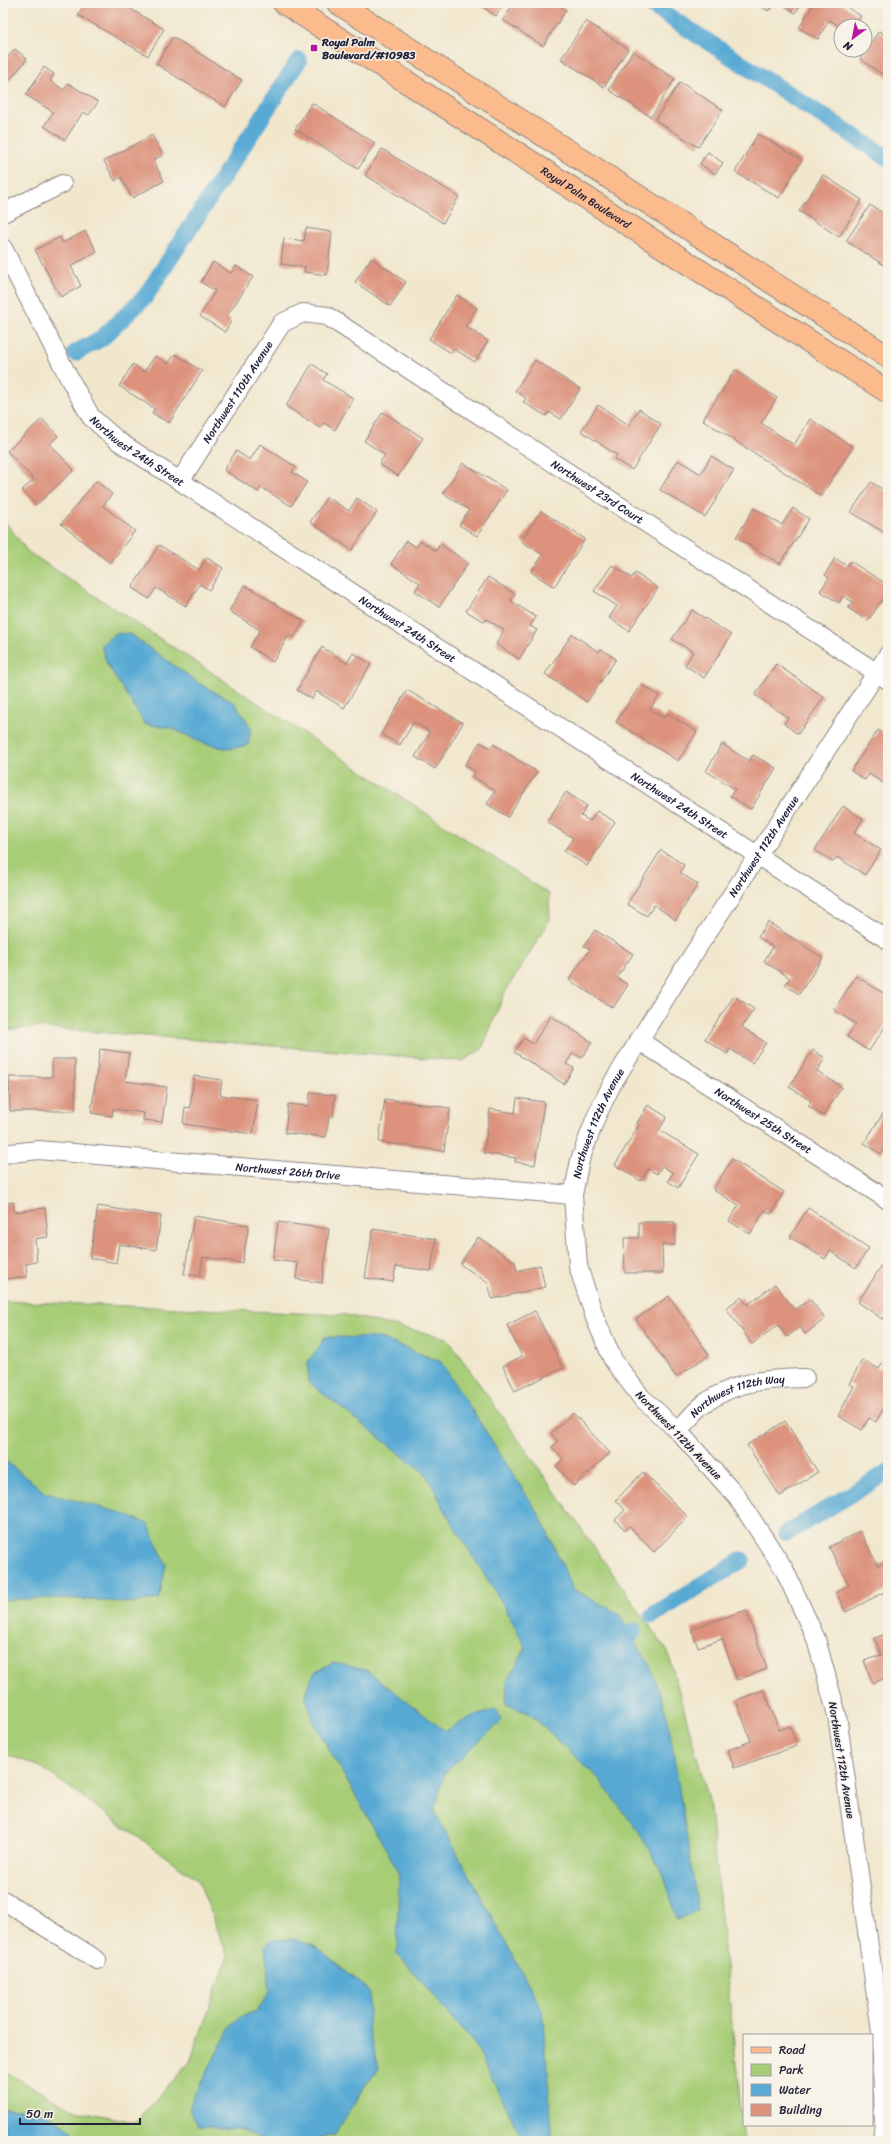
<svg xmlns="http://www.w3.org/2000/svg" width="891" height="2144" font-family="Sriracha,sans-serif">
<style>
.green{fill:#a7cd77;stroke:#647859}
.water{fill:#59aad4;stroke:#3e6688}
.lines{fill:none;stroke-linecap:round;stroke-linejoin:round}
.canal{stroke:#59aad4;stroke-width:17}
.building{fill:#dc927b}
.minor-casing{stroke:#8a8484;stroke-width:20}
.major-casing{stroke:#8a8484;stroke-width:24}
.minor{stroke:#fff;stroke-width:18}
.major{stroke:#fbbb8d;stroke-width:22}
.poi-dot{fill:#b5179e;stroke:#f7f3e8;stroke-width:1.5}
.labels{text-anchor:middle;stroke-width:3;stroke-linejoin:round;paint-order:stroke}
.poi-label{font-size:11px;font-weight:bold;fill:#22223b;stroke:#f7f3e8;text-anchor:start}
.street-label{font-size:11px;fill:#22223b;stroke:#f7f3e8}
</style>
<rect width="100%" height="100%" fill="#f7f3e8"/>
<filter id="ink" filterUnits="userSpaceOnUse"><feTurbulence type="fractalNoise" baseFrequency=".025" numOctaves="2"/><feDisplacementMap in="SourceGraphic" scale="8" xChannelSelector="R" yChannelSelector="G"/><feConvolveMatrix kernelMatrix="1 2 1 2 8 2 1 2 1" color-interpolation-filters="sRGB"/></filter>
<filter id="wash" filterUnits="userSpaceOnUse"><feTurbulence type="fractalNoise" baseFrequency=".012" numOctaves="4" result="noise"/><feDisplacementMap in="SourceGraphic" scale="16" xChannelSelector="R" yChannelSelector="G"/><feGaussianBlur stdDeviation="0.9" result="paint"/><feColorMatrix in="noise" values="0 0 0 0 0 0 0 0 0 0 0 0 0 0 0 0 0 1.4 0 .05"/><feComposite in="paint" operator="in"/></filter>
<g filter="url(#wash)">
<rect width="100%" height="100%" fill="#f1e7cd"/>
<g class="green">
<polygon points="3,519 28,552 549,894 550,920 504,994 482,1049 462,1061 34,1027 3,1030"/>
<polygon points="3,1301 346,1315 447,1338 668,1652 709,1800 744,2141 3,2141 3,2070 70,2109 135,2122 190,2062 228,1956 198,1880 41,1767 3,1753"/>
</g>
<g class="water">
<polygon points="116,633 130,634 200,684 235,703 251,728 248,745 229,749 203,743 171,728 145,724 107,664 101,645"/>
<polygon points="326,1337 380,1338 441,1362 540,1516 573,1589 619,1614 650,1666 668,1719 698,1909 678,1920 661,1870 639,1833 598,1778 530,1714 506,1704 507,1681 526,1648 506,1609 452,1523 426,1474 308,1382 308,1362"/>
<polygon points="3,1459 46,1493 118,1512 148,1524 166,1564 159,1599 135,1603 63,1598 3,1600"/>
<polygon points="334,1663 366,1670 445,1731 473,1716 496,1710 501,1721 444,1774 434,1811 542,2009 553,2141 523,2141 474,2043 397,1953 399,1872 313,1721 305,1693 314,1673"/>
<polygon points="293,1939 316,1947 370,1991 368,2026 378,2068 334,2134 304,2141 265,2141 242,2130 199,2126 188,2109 230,2027 240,2017 257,2012 270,1991 265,1947 271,1940"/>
<polygon points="3,2108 45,2113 73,2130 70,2141 3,2141"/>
</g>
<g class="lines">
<g class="canal">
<polyline points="648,3 888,158"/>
<polyline points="75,353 102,338 145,297 299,60"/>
<polyline points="787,1533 888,1472"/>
<polyline points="653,1615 742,1560"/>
<polyline points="611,1648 634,1631"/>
</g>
</g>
<g id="blocks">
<g class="building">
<polygon points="85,3 121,3 164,29 148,56 78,15"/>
<polygon points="477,3 504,3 496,16"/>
<polygon points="514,3 556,3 566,10 543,46 503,20"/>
<polygon points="756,3 774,3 768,11"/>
<polygon points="780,3 802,3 795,13"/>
<polygon points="814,3 840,3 861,16 854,26 841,27 829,20 818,39 799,28"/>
<polygon points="586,21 628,49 604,87 561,59"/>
<polygon points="879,31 888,37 888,78 860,59"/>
<polygon points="173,37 242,80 225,107 156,64"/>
<polygon points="15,49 27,59 3,88 3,60 4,61"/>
<polygon points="633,51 675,79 651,117 609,90"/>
<polygon points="44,67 54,74 50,81 64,90 68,83 98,102 89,115 83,112 65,140 44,126 53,112 26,95"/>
<polygon points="680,82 723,110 698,147 655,120"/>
<polygon points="312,103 375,143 358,169 295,129"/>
<polygon points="758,134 802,160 779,198 735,172"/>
<polygon points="152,135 163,155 153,160 164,181 132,198 121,177 115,181 104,161"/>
<polygon points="382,149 459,197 443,223 365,175"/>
<polygon points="708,152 723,163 715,174 700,164"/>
<polygon points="823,175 862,200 839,237 799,211"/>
<polygon points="870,205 888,216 887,267 846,241"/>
<polygon points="306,228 332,232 327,275 304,272 305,267 281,264 284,238 304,241"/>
<polygon points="85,231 97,252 71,266 81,286 61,297 35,250 60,237 63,243"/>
<polygon points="371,258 406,282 390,306 355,282"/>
<polygon points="213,262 231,273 236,266 253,277 226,317 231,321 225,332 200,316 215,291 201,282"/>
<polygon points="457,295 477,308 465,326 488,341 475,362 454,349 451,353 429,339"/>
<polygon points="175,354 202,371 169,423 152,413 155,409 119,386 133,364 144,372 155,356 168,364"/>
<polygon points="535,360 580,389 561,419 549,412 546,416 523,402 526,398 515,391"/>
<polygon points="312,364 327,374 323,380 353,398 335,430 324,423 320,428 286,406"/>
<polygon points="735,370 777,398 761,423 794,445 810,419 853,447 821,496 703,420"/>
<polygon points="598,405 629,425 639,409 661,424 632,470 614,459 617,455 581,431"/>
<polygon points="383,412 423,438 398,476 379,464 385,455 364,441"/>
<polygon points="42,419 58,436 50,444 74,470 36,505 22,490 34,480 7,451"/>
<polygon points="260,444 296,467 292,472 307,482 291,506 261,487 258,492 224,470 236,451 250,460"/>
<polygon points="711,456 734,470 705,517 660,490 678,460 701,474"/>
<polygon points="463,463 507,490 477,536 459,525 469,510 443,493"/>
<polygon points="96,481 112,494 103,506 135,531 110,563 61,524"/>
<polygon points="871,482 888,493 888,535 851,512"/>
<polygon points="327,497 349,511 357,498 377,512 352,550 310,522"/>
<polygon points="754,508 782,525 793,508 809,519 780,564 736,537"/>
<polygon points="541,511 585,539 554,587 531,572 543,555 521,541"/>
<polygon points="406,541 416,547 421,541 436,551 440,544 468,563 439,607 415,591 420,583 391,564"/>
<polygon points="159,545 199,570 207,558 223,568 209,590 200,584 186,606 156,588 149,599 132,588"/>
<polygon points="835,558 847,566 850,561 888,585 888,591 868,621 848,608 853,602 843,596 839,603 820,591 829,578 825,575"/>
<polygon points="612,565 632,578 635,573 658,588 629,631 609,618 617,606 594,591"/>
<polygon points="488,577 515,594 511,601 536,617 530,626 537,630 519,659 496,644 504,630 486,619 485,622 466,611"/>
<polygon points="245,585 304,621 294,638 289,635 273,662 250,647 260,630 229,611"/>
<polygon points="692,610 731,635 704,678 685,665 693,652 672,639"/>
<polygon points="572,634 599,652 601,649 616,659 587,702 545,674"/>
<polygon points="322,647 347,663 353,653 371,664 344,708 316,691 312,699 297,690"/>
<polygon points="776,664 824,697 798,734 784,724 788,718 755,695"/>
<polygon points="641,684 659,696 650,709 664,718 667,713 697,732 678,761 616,722"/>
<polygon points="407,690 463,723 435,769 415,757 430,732 414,722 400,745 381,734"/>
<polygon points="878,730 888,736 888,786 869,774 865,780 851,771"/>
<polygon points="480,742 490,748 493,744 537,772 508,817 487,804 495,791 472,776 475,772 465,765"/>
<polygon points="722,744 749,761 753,755 776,768 751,809 730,796 735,789 706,771"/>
<polygon points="566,792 587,806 581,816 590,821 597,811 615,822 587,866 564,851 573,838 547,822"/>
<polygon points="843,806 863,819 854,833 881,850 865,875 837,857 833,862 815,850"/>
<polygon points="661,850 684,865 680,873 698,884 676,920 654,905 647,916 627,904"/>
<polygon points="768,922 823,958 799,994 785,985 790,978 764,961 773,947 758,937"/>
<polygon points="595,930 633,954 617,978 628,985 613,1008 569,980 590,949 584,946"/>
<polygon points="856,976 888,996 888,1022 869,1051 847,1037 856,1024 834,1010"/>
<polygon points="734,996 754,1009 742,1027 766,1043 752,1063 730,1049 727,1054 705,1039"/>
<polygon points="551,1016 592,1042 582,1058 573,1053 566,1064 574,1068 564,1084 514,1052 524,1038 533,1044"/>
<polygon points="100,1049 129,1053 125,1081 167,1087 162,1122 143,1120 144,1113 113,1109 112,1116 91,1113"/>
<polygon points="813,1050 825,1058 817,1071 842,1087 823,1116 808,1106 811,1101 789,1087"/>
<polygon points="52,1059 75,1059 75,1111 10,1111 9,1077 52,1077"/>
<polygon points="194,1076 222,1080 220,1095 258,1100 253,1134 183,1124 185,1107 190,1108"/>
<polygon points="310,1093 335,1095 333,1117 329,1117 326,1137 285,1133 288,1104 309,1106"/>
<polygon points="517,1098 544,1102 535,1165 515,1162 516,1158 484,1153 490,1109 515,1113"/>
<polygon points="385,1099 450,1108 444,1151 379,1142"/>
<polygon points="648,1105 667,1117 659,1130 699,1154 678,1188 668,1181 673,1173 662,1166 657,1174 648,1169 641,1181 615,1165 639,1125 637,1123"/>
<polygon points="888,1106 888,1150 885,1148 881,1154 864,1143"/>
<polygon points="732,1159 784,1192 771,1214 765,1210 750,1234 729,1221 739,1205 713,1190"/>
<polygon points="13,1202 14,1212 45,1208 48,1237 35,1239 37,1262 26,1264 27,1277 3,1279 3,1204"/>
<polygon points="98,1206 161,1216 156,1250 119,1244 116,1263 90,1258"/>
<polygon points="808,1208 869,1248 856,1268 830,1251 825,1259 790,1237"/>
<polygon points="194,1216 249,1225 242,1263 203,1257 200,1276 184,1274"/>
<polygon points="278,1222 329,1229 322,1283 296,1279 298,1263 273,1260"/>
<polygon points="639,1222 675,1222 675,1245 662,1245 663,1273 625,1273 624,1238 639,1238"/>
<polygon points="373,1229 436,1239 431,1271 396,1266 393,1282 365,1278"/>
<polygon points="478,1237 515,1262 517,1271 540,1265 545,1287 492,1299 488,1283 460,1264"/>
<polygon points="884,1262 888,1264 888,1310 882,1319 858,1302"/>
<polygon points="775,1284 795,1310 810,1299 825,1319 805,1334 800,1327 787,1337 778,1325 752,1344 726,1308 741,1297 747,1305"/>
<polygon points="669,1296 709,1355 676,1377 636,1319"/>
<polygon points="535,1311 563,1368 515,1391 503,1366 522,1356 507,1325"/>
<polygon points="887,1355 888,1400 876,1422 869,1418 862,1430 838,1416 854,1386 849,1384 862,1360 879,1369"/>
<polygon points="573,1413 610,1453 574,1486 556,1466 563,1459 552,1447 558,1441 551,1433"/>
<polygon points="785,1421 818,1472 780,1496 747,1445"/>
<polygon points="643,1472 688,1517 654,1552 629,1526 625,1530 615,1520 625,1510 616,1500"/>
<polygon points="860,1531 878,1566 888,1560 888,1590 846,1612 836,1592 849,1585 829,1547"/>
<polygon points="746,1610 767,1669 737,1680 722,1639 698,1647 691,1629"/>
<polygon points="888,1633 888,1677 873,1683 864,1661 881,1655 875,1638"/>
<polygon points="764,1690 779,1730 790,1726 797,1746 734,1768 728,1750 751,1741 736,1700"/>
</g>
</g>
</g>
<g filter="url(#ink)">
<use href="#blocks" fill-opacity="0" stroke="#8a8484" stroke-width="1"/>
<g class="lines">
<g class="minor-casing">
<g id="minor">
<polyline points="3,213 62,184"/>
<path id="s1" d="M 3,248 L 68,376 L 91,417 L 118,441 L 888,940"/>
<path id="s2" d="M 180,481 L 282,323 L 303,313 L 327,316 L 888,680"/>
<path id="s3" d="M 638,1040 L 888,1200"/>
<path id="s4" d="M 3,1154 L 38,1150 L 573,1195"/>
<path id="s5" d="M 678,1431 C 687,1421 697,1408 708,1401 C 739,1380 769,1379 805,1378"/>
<polyline points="3,1900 97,1960"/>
<path id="s6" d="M 882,2141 L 884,2121 L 881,2032 L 837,1715 L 816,1639 L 784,1569 L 737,1497 L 678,1431 L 641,1397 L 613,1360 L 595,1318 L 578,1266 L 573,1195 L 580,1160 L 596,1117 L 612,1084 L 679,976 L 888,655"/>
</g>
</g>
<g class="major-casing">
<g id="major">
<path id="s7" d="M 284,3 L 888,392"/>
<polyline points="338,3 888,357"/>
</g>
</g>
<use href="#minor" class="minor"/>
<use href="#major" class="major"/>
</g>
</g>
<rect class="poi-dot" x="310" y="44" width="8" height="8" rx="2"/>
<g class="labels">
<g class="poi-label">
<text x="322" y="46">Royal Palm<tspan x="322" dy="13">Boulevard/#10983</tspan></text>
</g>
<g class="street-label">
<text dy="4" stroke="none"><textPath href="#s7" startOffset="359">Royal Palm Boulevard</textPath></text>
<text dy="4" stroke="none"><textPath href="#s2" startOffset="106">Northwest 110th Avenue</textPath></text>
<text dy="4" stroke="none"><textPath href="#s1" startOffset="248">Northwest 24th Street</textPath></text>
<text dy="4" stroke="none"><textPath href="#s2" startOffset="558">Northwest 23rd Court</textPath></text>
<text dy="4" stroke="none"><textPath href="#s1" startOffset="572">Northwest 24th Street</textPath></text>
<text dy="4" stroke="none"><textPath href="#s1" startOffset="896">Northwest 24th Street</textPath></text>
<text dy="4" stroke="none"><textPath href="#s6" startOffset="1428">Northwest 112th Avenue</textPath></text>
<text dy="4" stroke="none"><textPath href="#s3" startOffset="149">Northwest 25th Street</textPath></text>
<text dy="4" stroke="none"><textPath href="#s6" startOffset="1104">Northwest 112th Avenue</textPath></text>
<text dy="4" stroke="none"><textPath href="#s4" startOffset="286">Northwest 26th Drive</textPath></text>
<text dy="4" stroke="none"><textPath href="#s5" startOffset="72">Northwest 112th Way</textPath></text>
<text transform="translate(679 1435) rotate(46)" y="4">Northwest 112th Avenue</text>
<text transform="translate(842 1760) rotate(81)" y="4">Northwest 112th Avenue</text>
</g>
</g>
<rect width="891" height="2144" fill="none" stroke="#f7f3e8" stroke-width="16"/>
<rect x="743" y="2034" width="130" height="92" fill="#f7f3e8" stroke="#a29fa3"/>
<rect x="751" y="2047" width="20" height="6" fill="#fbbb8d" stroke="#a29fa3"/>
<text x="779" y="2054" font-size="12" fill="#22223b">Road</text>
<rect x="751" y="2064" width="20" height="12" fill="#a7cd77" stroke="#a29fa3"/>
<text x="779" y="2074" font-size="12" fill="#22223b">Park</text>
<rect x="751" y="2084" width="20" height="12" fill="#59aad4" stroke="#a29fa3"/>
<text x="779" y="2094" font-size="12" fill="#22223b">Water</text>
<rect x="751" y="2104" width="20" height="12" fill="#dc927b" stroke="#a29fa3"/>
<text x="779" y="2114" font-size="12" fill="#22223b">Building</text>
<g transform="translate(853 38) rotate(212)"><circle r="19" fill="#f7f3e8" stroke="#a29fa3"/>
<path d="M0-3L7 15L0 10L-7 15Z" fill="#b5179e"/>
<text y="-6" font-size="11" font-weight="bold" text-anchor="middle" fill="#22223b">N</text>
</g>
<path d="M20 2118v6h120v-6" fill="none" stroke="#22223b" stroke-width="2"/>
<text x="26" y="2118" font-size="12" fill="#22223b" stroke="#f7f3e8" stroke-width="3" paint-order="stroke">50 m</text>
</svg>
